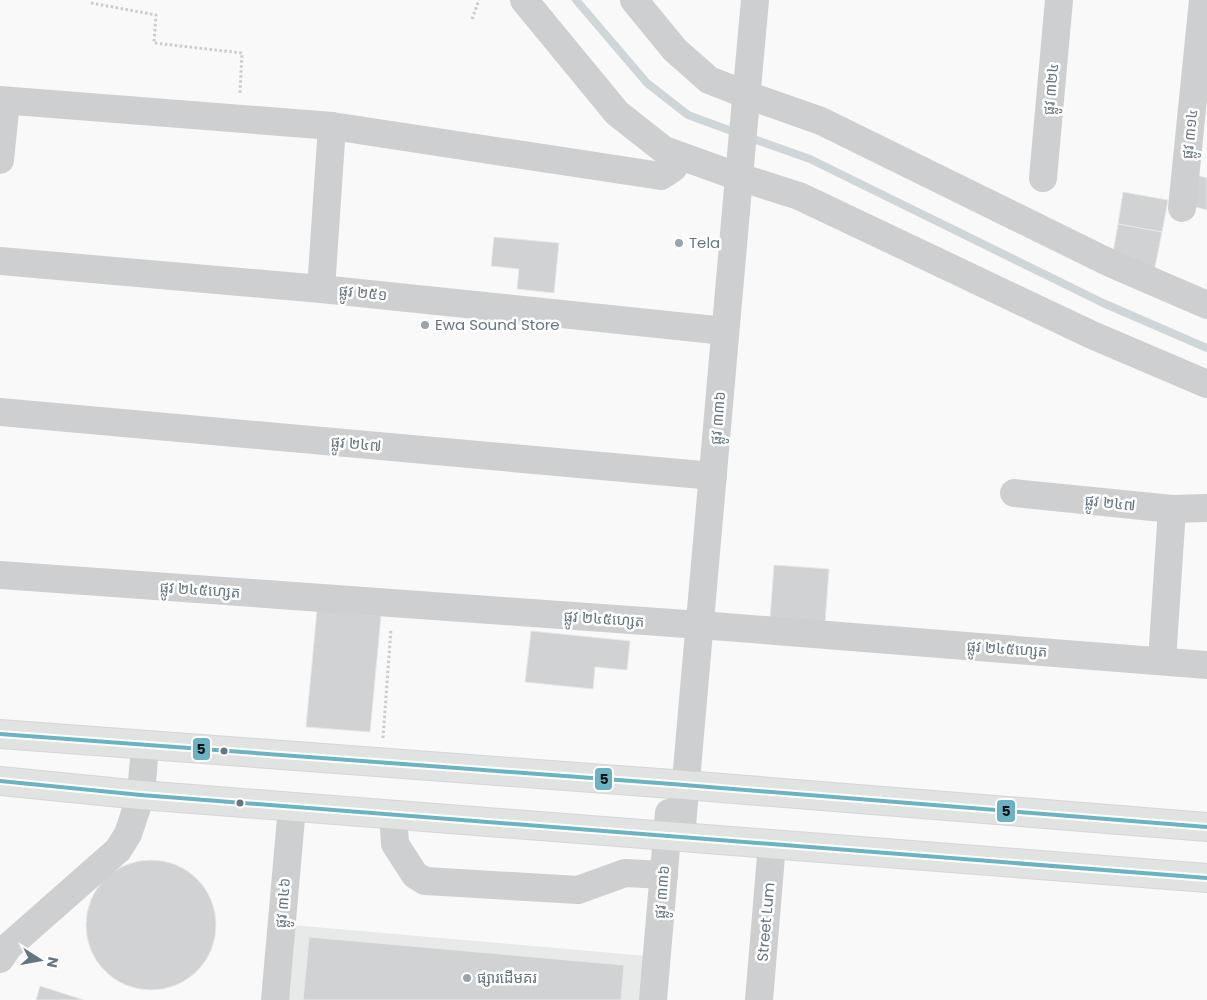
<svg xmlns="http://www.w3.org/2000/svg" width="1207" height="1000" font-family="Poppins,'Noto Sans Khmer',sans-serif">
<style>
.built{fill:#e8e9e9}
.lines{fill:none;stroke-linecap:round;stroke-linejoin:round}
.stream{stroke:#ced6d9;stroke-width:8}
.building{fill:#d0d2d3;stroke:#e8e8e8}
.major-casing{stroke:#d5d6d7;stroke-width:30}
.path{stroke:#cbcccd;stroke-width:3;stroke-dasharray:2.5 2.5;stroke-linecap:butt}
.minor{stroke:#cecfd0;stroke-width:28}
.major{stroke:#e1e2e2;stroke-width:28}
.bus-1-casing{stroke:#fff;stroke-width:8}
.bus-1{stroke:#6bb3c2;stroke-width:4}
.poi-dot{fill:#99a4ac;stroke:#fff;stroke-width:2}
.bus-dot{fill:#657683;stroke:#fff;stroke-width:2}
.labels{text-anchor:middle;stroke-width:5;stroke-linejoin:round;paint-order:stroke}
.street-label{font-size:15px;fill:#657683;stroke:#fff}
.poi-label{font-size:15px;fill:#657683;stroke:#fff;text-anchor:start}
.line-badge{stroke:#fff;stroke-width:2}
.pale-badge-label{font-size:14px;text-anchor:middle;font-weight:bold;fill:#111}
</style>
<rect width="100%" height="100%" fill="#f9f9f9"/>
<polygon class="built" points="292,925 647,956 643,1000 287,1000"/>
<g class="lines">
<g class="stream">
<polyline points="576,0 647,83 688,115 737,133"/>
<polyline points="748,137 810,159 1103,303 1207,348"/>
</g>
</g>
<g class="building">
<polygon points="1192,174 1207,178 1207,210 1184,204"/>
<polygon points="1123,192 1168,200 1162,232 1118,224"/>
<polygon points="1118,224 1162,232 1154,272 1111,264"/>
<polygon points="494,237 559,243 554,293 517,289 519,269 491,266"/>
<polygon points="774,565 829,569 825,623 770,619"/>
<polygon points="317,610 381,616 370,732 306,727"/>
<polygon points="531,631 630,641 627,670 595,667 593,689 525,682"/>
<circle cx="151" cy="925" r="65"/>
<polygon points="309,937 624,965 621,1000 303,1000"/>
<polygon points="40,986 84,1000 36,1000"/>
</g>
<g class="lines">
<g class="major-casing">
<g id="major">
<polyline points="0,734 672,784 1207,827"/>
<polyline points="0,781 141,795 1207,878"/>
</g>
</g>
<g class="path">
<polyline points="91,3 156,15 154,43 242,53 240,93"/>
<polyline points="472,19 479,0"/>
<polyline points="383,738 391,629"/>
</g>
<g class="minor">
<polyline points="524,0 617,113 664,150 739,177 799,196 1092,335 1207,384"/>
<polyline points="634,0 675,50 709,80 747,95 821,121 1112,264 1207,305"/>
<polyline points="0,100 332,126 661,176 673,168 681,157"/>
<polyline points="0,160 6,101"/>
<polyline points="1043,178 1059,0"/>
<polyline points="1182,208 1203,0"/>
<polyline points="0,261 321,289 725,331"/>
<polyline points="321,289 332,126"/>
<polyline points="0,412 713,476"/>
<polyline points="1014,493 1172,509 1207,508"/>
<polyline points="0,575 700,625 1207,665"/>
<polyline points="1162,661 1172,509"/>
<polyline points="393,814 395,844 415,875 425,881 578,890 625,873 664,875"/>
<polyline points="681,837 739,177 755,0"/>
<polyline points="0,959 9,946 118,850 128,834 141,795 145,745"/>
<polyline points="275,1000 292,807"/>
<polyline points="653,1000 669,813"/>
<polyline points="759,1000 772,844"/>
</g>
<use href="#major" class="major"/>
<g class="bus-1-casing">
<g id="bus-1">
<polyline points="0,734 672,784 1207,827"/>
<polyline points="0,781 141,795 1207,878"/>
</g>
</g>
<use href="#bus-1" class="bus-1"/>
</g>
<g class="poi-dot">
<circle cx="679" cy="243" r="5"/>
<circle cx="425" cy="325" r="5"/>
<circle cx="467" cy="978" r="5"/>
</g>
<g class="bus-dot">
<circle cx="224" cy="751" r="4.5"/>
<circle cx="240" cy="803" r="4.5"/>
</g>
<g class="labels">
<g class="street-label">
<text transform="translate(1051 89) rotate(-85)" y="5">ផ្លូវ ៣២៤</text>
<text transform="translate(1190 134) rotate(-84)" y="5">ផ្លូវ ៣១៤</text>
<text transform="translate(363 293) rotate(6)" y="5">ផ្លូវ ២៥១</text>
<text transform="translate(718 418) rotate(-85)" y="5">ផ្លូវ ៣៣៦</text>
<text transform="translate(356 444) rotate(5)" y="5">ផ្លូវ ២៤៧</text>
<text transform="translate(1110 503) rotate(6)" y="5">ផ្លូវ ២៤៧</text>
<text transform="translate(200 590) rotate(4)" y="5">ផ្លូវ ២៤៥ហ្សេត</text>
<text transform="translate(604 619) rotate(4)" y="5">ផ្លូវ ២៤៥ហ្សេត</text>
<text transform="translate(1007 649) rotate(4)" y="5">ផ្លូវ ២៤៥ហ្សេត</text>
<text transform="translate(662 892) rotate(-85)" y="5">ផ្លូវ ៣៣៦</text>
<text transform="translate(283 903) rotate(-85)" y="5">ផ្លូវ ៣៤៦</text>
<text transform="translate(766 922) rotate(-85)" y="5">Street Lum</text>
</g>
<g class="poi-label">
<text x="689" y="248">Tela</text>
<text x="435" y="330">Ewa Sound Store</text>
<text x="477" y="983">ផ្សារដើមគរ</text>
</g>
</g>
<g class="line-badge">
<rect x="192" y="737" width="19" height="24" rx="5" fill="#6bb3c2"/>
<rect x="594" y="767" width="19" height="24" rx="5" fill="#6bb3c2"/>
<rect x="996" y="799" width="20" height="24" rx="5" fill="#6bb3c2"/>
</g>
<g class="pale-badge-label">
<text x="201" y="754">5</text>
<text x="604" y="784">5</text>
<text x="1006" y="816">5</text>
</g>
<g transform="translate(40 960) rotate(101)" stroke="#ffffff" stroke-width="4" paint-order="stroke">
<path d="M0-4L9 19L0 12L-9 19Z" fill="#657683"/>
<text y="-8" font-size="14" font-weight="bold" text-anchor="middle" fill="#657683">N</text>
</g>
</svg>
